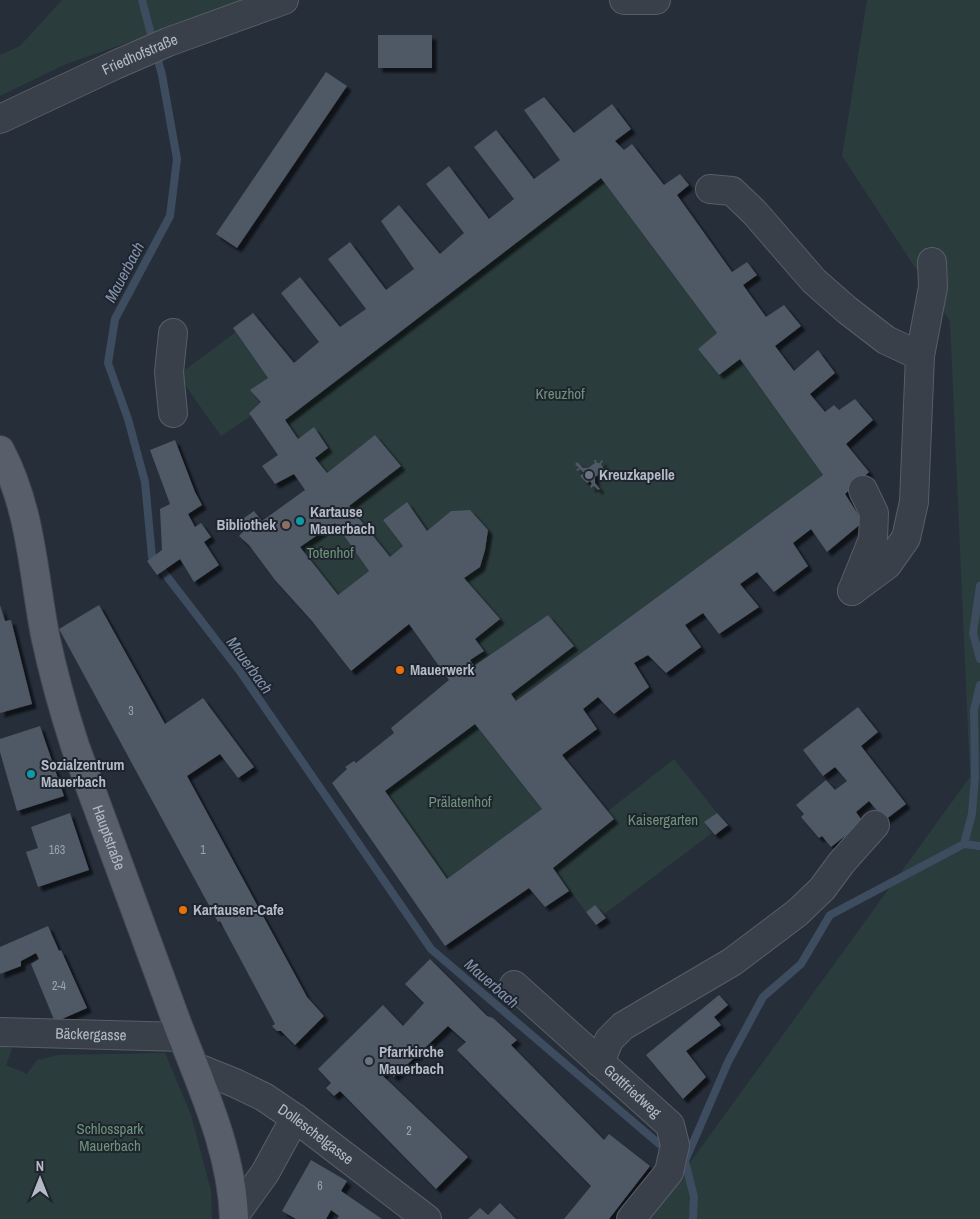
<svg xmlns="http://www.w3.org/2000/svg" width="980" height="1219" font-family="'Archivo Narrow',sans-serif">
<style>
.green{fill:#2b3c3d}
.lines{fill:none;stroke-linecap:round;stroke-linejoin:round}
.stream{stroke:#3e4c60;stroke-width:8}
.building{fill:#4f5865;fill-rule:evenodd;filter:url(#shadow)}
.minor-casing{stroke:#585e68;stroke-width:30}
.major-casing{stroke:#434953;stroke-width:30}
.minor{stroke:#3a404a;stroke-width:28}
.major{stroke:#585f6a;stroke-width:28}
.worship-dot{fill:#6b7280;stroke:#1f252f;stroke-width:2}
.culture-dot{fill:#0f9aa8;stroke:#1f252f;stroke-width:2}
.education-dot{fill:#8d6e63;stroke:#1f252f;stroke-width:2}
.food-dot{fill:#e8710a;stroke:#1f252f;stroke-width:2}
.labels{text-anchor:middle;stroke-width:4;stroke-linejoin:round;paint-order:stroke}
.number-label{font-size:12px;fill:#9ca2ae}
.street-label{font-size:15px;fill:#b5bbc6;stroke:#1f252f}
.park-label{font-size:15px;fill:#6f9478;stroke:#1f252f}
.poi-label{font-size:15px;font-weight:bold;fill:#b5bbc6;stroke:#1f252f;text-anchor:start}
.water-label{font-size:16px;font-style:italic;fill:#8192aa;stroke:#1f252f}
</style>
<defs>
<filter id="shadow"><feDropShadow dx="4.5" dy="4.5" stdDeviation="1" flood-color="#0009"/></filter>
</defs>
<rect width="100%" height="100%" fill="#262e3a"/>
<g class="green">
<polygon points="62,0 250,0 66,64 0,96 0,55 20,46"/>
<polygon points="867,0 980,0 980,1219 649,1219 970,777 950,321 842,156"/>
<polygon points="601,178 717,333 698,349 719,375 740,359 823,475 516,701 511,694 574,646 548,615 474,666 470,660 484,650 475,639 499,619 464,578 480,567 488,530 470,510 451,511 427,531 407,502 383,520 403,546 390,557 349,506 401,465 375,435 327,473 315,458 328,447 314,428 298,439 285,420"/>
<polygon points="236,332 268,378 251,390 261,402 249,412 251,416 221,436 178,375"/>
<polygon points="335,523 369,571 338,595 300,547"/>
<polygon points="475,724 542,809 447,879 385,791"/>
<polygon points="674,759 717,813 704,822 712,833 603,915 595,905 586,912 553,868 614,819 608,811"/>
<polygon points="0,1044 12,1049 6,1065 27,1074 37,1060 58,1055 165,1053 191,1115 211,1191 212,1219 0,1219"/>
</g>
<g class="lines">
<g class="stream">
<polyline points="142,0 153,42"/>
<polyline points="156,53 162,75 177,159 170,216 115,319 108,363 128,419 145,482 152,557 239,670 431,949 658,1143 668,1150"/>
<polyline points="980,586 973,633 980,659"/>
<polyline points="964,844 972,814 975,777 974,710 980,685"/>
<polyline points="678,1156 685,1161 694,1197 693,1219"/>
<polyline points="685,1161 728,1062 763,997 801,964 830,915 964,844 980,846"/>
</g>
</g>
<g class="building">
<rect x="378" y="35" width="54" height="33"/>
<polygon points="326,72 347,86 237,248 216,234"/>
<path d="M 544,97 L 574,133 L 612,104 L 631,129 L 615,141 L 624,150 L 632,144 L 664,185 L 680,174 L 689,185 L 677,195 L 732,272 L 747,262 L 757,275 L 743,285 L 766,317 L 784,305 L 801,326 L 775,346 L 794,371 L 818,350 L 835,373 L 810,394 L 825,412 L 834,405 L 839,410 L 855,399 L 873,420 L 846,444 L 869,472 L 845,494 L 863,522 L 827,552 L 811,529 L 793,543 L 808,566 L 774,592 L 757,572 L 740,584 L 759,607 L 719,634 L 703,613 L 685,625 L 701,647 L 666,673 L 648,655 L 634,663 L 649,687 L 614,714 L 598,697 L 583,709 L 597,729 L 562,755 L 614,819 L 553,868 L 569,891 L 545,907 L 529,888 L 445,946 L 332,783 L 347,769 L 345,767 L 354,761 L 356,763 L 394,733 L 391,728 L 449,680 L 409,624 L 351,671 L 312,621 L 275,580 L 249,545 L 239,536 L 243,532 L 237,523 L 254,511 L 262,521 L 305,490 L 294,474 L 275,484 L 262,466 L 278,455 L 249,413 L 261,402 L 250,390 L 268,378 L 233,328 L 253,313 L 294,363 L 319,342 L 281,293 L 300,277 L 340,327 L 366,309 L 328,259 L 350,242 L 386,290 L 414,269 L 381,221 L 399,205 L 440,254 L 464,233 L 426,184 L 449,166 L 489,219 L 514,199 L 474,147 L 496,130 L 534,179 L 560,160 L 524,110 ZM 601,178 L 717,333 L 698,349 L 719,375 L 740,359 L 823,475 L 516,701 L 511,694 L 574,646 L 548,615 L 474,666 L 470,660 L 484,651 L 475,639 L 500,619 L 464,578 L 480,567 L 485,550 L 488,530 L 470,510 L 451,511 L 427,531 L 407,502 L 383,520 L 403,546 L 390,557 L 349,506 L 401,466 L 375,435 L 327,473 L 315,458 L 328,448 L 314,427 L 298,439 L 285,420 ZM 335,523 L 369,571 L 338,595 L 300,547 ZM 475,724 L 542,809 L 447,879 L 385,791 Z"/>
<polygon points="175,440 195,492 202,505 188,514 195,527 201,523 211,537 204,542 219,565 194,582 180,559 157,575 147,561 162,550 160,509 170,504 150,450"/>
<polygon points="594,460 596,460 597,463 600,463 601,460 603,461 601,464 606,473 604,475 602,472 595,477 595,483 600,489 598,490 594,486 591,488 590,486 592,484 590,481 587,483 580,476 584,473 580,469 578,471 576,470 579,468 575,464 577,462 583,468 588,468 595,463"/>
<polygon points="0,605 5,621 11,620 32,704 0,713"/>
<polygon points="99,605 165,724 203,698 254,767 238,778 220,754 187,776 307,997 324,1016 295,1045 281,1031 277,1031 272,1026 275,1024 220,921 218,922 59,629"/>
<polygon points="858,707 878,732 861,746 906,804 885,820 869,801 856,812 863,822 831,847 822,836 819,838 801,817 804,814 796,805 826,780 835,790 847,781 835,767 823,776 803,750"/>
<polygon points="40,726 64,796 17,811 0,752 0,739"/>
<polygon points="70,813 89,870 38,887 26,852 38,848 31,827"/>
<polygon points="717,813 728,825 715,835 704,822"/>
<polygon points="595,905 606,918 596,925 586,912"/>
<polygon points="48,926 59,951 61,950 87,1008 55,1022 31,964 39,959 36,953 21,961 21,966 0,974 0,947"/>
<polygon points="430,959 487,1016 493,1018 517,1040 511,1045 604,1140 609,1134 650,1166 609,1219 564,1219 591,1186 457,1050 466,1042 448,1026 394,1077 387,1070 382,1075 468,1157 436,1189 340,1091 334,1096 326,1088 331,1083 318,1069 383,1005 403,1026 424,1003 405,984"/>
<polygon points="719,995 728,1005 714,1017 721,1025 686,1051 706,1077 683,1099 646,1055"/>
<polygon points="311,1160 347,1181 341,1191 382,1219 337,1219 339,1216 331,1210 326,1219 296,1219 282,1211"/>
<polygon points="500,1203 516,1219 468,1219 480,1208 488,1215"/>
</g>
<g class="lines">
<g class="minor-casing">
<g id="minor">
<polyline points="624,0 656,0"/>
<path id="s1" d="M 0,119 L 115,65 L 168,42 L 284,0"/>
<polyline points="710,189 732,191 755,213 814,281 847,310 886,340 920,356"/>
<polyline points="173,413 169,372 173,333"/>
<polyline points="852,591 887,565 906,538 914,502 920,356 933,287 932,262"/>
<polyline points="852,591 873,539 874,513 863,490"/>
<path id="s2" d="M 514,985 L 670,1125 L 675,1145 L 669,1172 L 631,1219"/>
<path id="s3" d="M 0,1032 L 182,1037"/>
<polyline points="600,1063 609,1040 623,1026 732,962 797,913 822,889 842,862 875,825"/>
<path id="s4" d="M 195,1067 L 235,1083 L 264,1097 L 295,1118 L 427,1219"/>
<polyline points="234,1216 265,1173 295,1118"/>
</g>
</g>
<g class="major-casing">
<g id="major">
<path id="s5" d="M 0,450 C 31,508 33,572 45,635 C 53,673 63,709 75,746 C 109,838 143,931 177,1023 C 201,1086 232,1150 234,1219"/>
</g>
</g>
<use href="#minor" class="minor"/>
<use href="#major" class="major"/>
</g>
<g class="worship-dot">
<circle cx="589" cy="475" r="5"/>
<circle cx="369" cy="1061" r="5"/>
</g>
<g class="culture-dot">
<circle cx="300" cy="521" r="5"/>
<circle cx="31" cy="774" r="5"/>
</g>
<circle class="education-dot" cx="286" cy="525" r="5"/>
<g class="food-dot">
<circle cx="400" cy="670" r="5"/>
<circle cx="183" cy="910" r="5"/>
</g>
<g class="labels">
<g class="number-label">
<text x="131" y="715">3</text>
<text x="57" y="854">163</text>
<text x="203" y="854">1</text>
<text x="59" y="990">2-4</text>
<text x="409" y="1135">2</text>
<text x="320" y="1190">6</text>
</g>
<g class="street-label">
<text dy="5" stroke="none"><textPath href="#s1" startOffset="154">Friedhofstraße</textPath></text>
<text dy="5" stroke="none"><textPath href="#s5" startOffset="404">Hauptstraße</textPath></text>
<text dy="5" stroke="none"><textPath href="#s3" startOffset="91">Bäckergasse</textPath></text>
<text dy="5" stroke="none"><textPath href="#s2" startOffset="159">Gottfriedweg</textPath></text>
<text dy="5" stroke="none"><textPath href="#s4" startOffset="139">Dolleschelgasse</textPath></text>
</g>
<g class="park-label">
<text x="560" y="399">Kreuzhof</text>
<text x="330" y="558">Totenhof</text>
<text x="460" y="807">Prälatenhof</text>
<text x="663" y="825">Kaisergarten</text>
<text x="110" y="1134">Schlosspark<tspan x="110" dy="17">Mauerbach</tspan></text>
</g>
<g class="poi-label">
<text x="599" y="480">Kreuzkapelle</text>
<text x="310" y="517">Kartause<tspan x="310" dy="17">Mauerbach</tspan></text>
<text x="276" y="530" text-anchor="end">Bibliothek</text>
<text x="410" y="675">Mauerwerk</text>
<text x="41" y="770">Sozialzentrum<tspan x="41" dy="17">Mauerbach</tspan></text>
<text x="193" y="915">Kartausen-Cafe</text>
<text x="379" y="1057">Pfarrkirche<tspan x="379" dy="17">Mauerbach</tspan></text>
</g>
<g class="water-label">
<text transform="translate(124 272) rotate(-62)" y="6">Mauerbach</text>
<text transform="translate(250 665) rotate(54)" y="6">Mauerbach</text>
<text transform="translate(492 983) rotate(41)" y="6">Mauerbach</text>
</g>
</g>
<g transform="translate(40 1179)" stroke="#1f252f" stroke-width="4" paint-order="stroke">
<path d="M0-4L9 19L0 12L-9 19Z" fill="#b5bbc6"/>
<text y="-8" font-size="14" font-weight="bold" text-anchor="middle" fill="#b5bbc6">N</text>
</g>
</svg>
